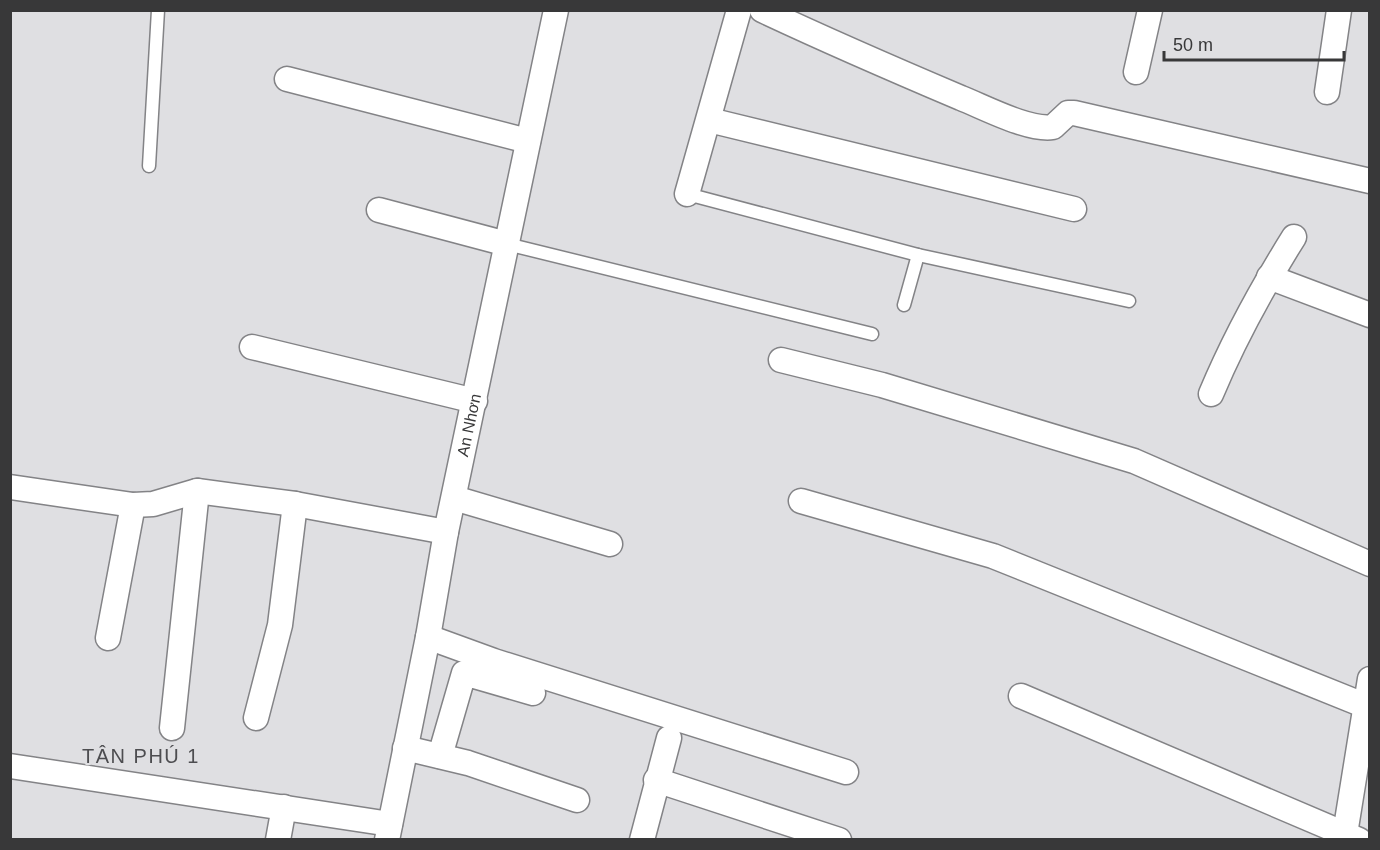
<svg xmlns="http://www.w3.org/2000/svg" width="1380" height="850" font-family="Arial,sans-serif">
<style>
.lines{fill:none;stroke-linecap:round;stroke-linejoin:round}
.lane-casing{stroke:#838386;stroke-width:15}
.street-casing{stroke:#838386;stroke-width:27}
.lane{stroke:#fff;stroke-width:12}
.street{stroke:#fff;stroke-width:24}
.labels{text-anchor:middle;stroke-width:4.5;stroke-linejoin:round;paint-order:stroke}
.street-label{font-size:16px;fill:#383839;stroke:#dfdfe2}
.quarter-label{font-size:20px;letter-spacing:1.5px;fill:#4d4d50;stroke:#dfdfe2}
</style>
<rect width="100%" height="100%" fill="#dfdfe2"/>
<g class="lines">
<g class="lane-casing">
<g id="lane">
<polyline points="149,166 158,10"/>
<polyline points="687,194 918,255 1129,301"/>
<polyline points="507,244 872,334"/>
<polyline points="904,305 918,255"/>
</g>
</g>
<g class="street-casing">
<g id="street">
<path d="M 762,10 C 828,41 895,70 961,98 C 984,107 1029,131 1053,127 L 1068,113 L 1074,113 L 1370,181"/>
<polyline points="1136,72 1150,10"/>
<polyline points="287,79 528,141"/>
<polyline points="1327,92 1339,10"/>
<polyline points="709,120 1074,209"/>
<polyline points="687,194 739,10"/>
<polyline points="379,210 507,244"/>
<polyline points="1269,277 1370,315"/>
<polyline points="252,347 475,401"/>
<polyline points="781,360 882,385 1134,461 1370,564"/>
<path d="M 1211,394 C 1234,339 1262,288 1294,237"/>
<polyline points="10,487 133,505 153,504 197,491 295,504 446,532"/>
<polyline points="454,498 610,544"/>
<polyline points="801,501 993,556 1366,706"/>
<polyline points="428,637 494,661 846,772"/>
<polyline points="108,638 133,505"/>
<polyline points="1021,696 1359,840"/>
<polyline points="256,718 280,625 295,504"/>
<polyline points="172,728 197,491"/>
<polyline points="405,748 468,763 577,800"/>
<polyline points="440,756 464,673 533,693"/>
<polyline points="10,766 390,824"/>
<polyline points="656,780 839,840"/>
<polyline points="278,840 284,807"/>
<path id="s1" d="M 387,840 L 428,637 L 446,532 L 556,10"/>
<polyline points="642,840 669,738"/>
<polyline points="1344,840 1370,679"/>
</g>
</g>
<use href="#lane" class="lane"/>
<use href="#street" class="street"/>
</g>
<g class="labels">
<g class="street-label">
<text dy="6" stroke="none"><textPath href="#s1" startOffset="423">An Nhơn</textPath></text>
</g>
<g class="quarter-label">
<text x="141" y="763">TÂN PHÚ 1</text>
</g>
</g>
<rect width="1380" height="850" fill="none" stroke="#383839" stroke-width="24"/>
<path d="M1164 51v9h180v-9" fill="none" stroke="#383839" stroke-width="3"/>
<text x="1173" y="51" font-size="18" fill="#383839" stroke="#dfdfe2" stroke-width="4.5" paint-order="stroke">50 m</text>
</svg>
